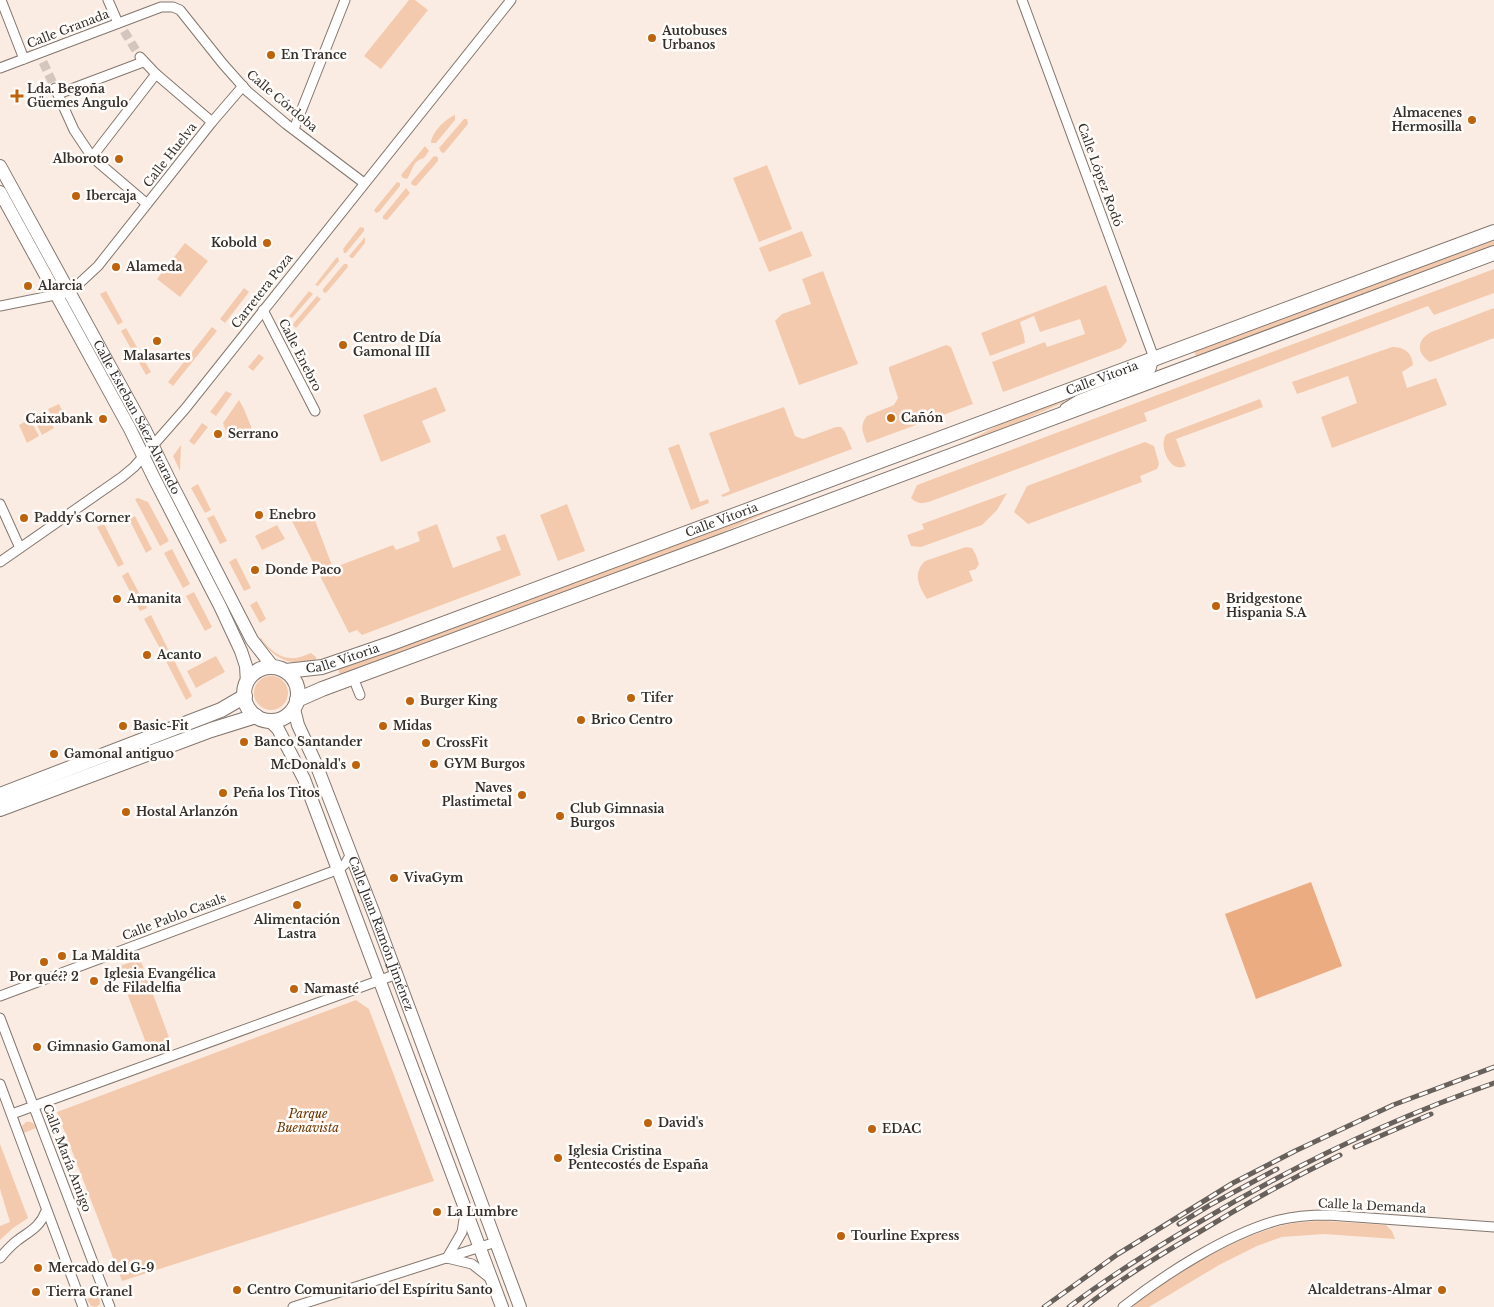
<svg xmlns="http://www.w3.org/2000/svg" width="1494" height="1307" font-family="'Libre Baskerville',serif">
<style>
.green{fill:#f4caae}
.water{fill:#ebac82}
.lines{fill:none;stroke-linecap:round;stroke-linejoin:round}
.minor-tunnel{stroke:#d3c6be;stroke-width:9;stroke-dasharray:9 4.5;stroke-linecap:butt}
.minor-casing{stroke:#83776e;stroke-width:11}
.secondary-casing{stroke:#83776e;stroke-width:14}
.trunk-casing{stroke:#83776e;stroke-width:16}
.minor{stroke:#fff;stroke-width:9}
.secondary{stroke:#fff;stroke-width:12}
.trunk{stroke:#fff;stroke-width:14}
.rail-casing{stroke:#67605b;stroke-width:5}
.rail{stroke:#fffcfa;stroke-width:3;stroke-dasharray:9;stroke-linecap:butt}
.poi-dot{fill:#be630b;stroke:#fffcfa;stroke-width:2}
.labels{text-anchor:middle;stroke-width:5;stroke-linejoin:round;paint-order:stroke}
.street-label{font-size:12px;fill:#342f2b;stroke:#fffcfa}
.poi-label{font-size:12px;font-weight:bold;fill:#342f2b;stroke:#fffcfa;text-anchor:start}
.park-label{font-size:12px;font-style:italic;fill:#6d3500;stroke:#fffcfa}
</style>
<rect width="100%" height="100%" fill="#fbece3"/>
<g class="green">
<polygon points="409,0 415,0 428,10 381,69 364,56"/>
<path d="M 455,115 L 455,120 L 436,143 L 431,143 C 431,133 445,119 455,115 Z"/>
<polygon points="464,119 467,119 468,124 444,153 441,152 439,148"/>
<path d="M 425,146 L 429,151 L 424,158 C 412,161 413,171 407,179 L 403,178 L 401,175 Z"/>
<polygon points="434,156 438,157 438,161 416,186 412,185 411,183 412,181"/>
<polygon points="767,165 792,229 759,242 733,178"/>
<polygon points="397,182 400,183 400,186 379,212 376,213 374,210"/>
<polygon points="406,188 410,193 387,220 383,219 383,216"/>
<polygon points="360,227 364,228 364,231 346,253 344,253 343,249"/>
<polygon points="802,231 812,256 769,272 759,248"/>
<polygon points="365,237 365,243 353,258 351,258 349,256"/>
<polygon points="1494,239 1494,246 1196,356 1194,351"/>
<polygon points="185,243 208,261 180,297 157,279"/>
<polygon points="338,257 339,261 318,286 315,285 336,258"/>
<polygon points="344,264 347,264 348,267 326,293 323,292 323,289"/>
<path d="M 1494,269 L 1494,293 L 1434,315 L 1428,306 L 1144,413 L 1147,421 L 934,500 C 925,503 919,506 911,498 L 917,485 Z"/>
<polygon points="823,271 858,364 799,385 775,321 782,314 811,304 802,279"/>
<polygon points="1106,285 1127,341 1121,348 1003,392 992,362 1045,342 1047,347 1085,334 1080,319 1040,332 1034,316 1020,322 1024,336 1025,343 990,356 981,333"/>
<polygon points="244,288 249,292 225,323 220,319"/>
<polygon points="106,291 123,322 118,325 100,294"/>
<polygon points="309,291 313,294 292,318 289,316"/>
<polygon points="317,296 321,299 296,328 292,325"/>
<path d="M 1494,308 L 1494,338 L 1430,362 C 1419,355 1415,343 1428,334 C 1434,330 1443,328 1450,325 C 1464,319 1479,314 1494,308 Z"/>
<polygon points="212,327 217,331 173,386 168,382"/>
<polygon points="126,328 151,372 146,375 121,331"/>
<path d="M 946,345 L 951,347 L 973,404 L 867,443 C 863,433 859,426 867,416 L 894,405 L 898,398 L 889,370 L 889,367 Z"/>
<path d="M 1392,347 C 1404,347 1412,352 1413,365 L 1402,372 L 1407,388 L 1436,378 L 1447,405 L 1332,448 L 1321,417 L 1357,403 L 1348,376 L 1297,394 L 1292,382 Z"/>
<polygon points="259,354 264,358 253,371 248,367"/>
<polygon points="436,387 446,411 422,421 431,442 381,462 363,415"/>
<polygon points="226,391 232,394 216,416 210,412"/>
<polygon points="1065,398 1064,402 1019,422 961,444 1007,421"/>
<path d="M 1260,399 L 1263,407 L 1176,439 L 1186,466 C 1182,467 1180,468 1177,467 C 1166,464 1159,441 1167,434 Z"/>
<polygon points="239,400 244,409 252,429 228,437 223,423"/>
<polygon points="59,404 67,420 57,426 48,409"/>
<polygon points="784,407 795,436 803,439 836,427 841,427 845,432 852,449 723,497 721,495 730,491 709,433"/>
<polygon points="45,411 54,428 42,435 33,417"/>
<polygon points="30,419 39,436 27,443 19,425"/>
<polygon points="202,423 208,427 194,445 189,441"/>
<polygon points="1145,442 1154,446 1159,464 1157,469 1140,476 1142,482 1028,524 1014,512 1027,486"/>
<polygon points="679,444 700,502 708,499 709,503 691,510 668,448"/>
<polygon points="181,445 180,471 173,456"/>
<polygon points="198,484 211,510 205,513 191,488"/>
<polygon points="1007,493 997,510 982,525 921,547 911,546 907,535 924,529 922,524"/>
<polygon points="138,498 148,502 169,541 160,546 135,499"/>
<polygon points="567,504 585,551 558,561 540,515"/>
<polygon points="772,508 773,510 710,538 340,675 338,669"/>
<polygon points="311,510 333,568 393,545 396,550 420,541 417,532 437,524 453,568 501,550 496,537 505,534 521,575 362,635 357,630 349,633 290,517"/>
<polygon points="214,515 227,541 220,544 207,518"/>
<polygon points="135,516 152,549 146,553 129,519"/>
<polygon points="104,524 124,564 118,567 97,527"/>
<polygon points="277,525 285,539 262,550 255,536"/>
<path d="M 966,547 L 972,548 L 976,555 L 979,564 L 976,569 L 969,571 L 973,581 L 927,599 C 919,586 912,574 925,561 Z"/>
<polygon points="172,549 190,584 183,588 164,553"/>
<polygon points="236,558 251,588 244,591 229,562"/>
<polygon points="128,572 147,608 140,611 122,576"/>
<polygon points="194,592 212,627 205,631 186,596"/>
<polygon points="257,601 266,619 260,623 250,605"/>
<polygon points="151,615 169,651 163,654 144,619"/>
<path d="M 261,638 C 267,647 279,658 291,658 C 298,659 305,655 311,653 L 316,657 L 316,661 C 287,665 279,661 259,639 Z"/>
<polygon points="216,656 225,672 196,688 187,671"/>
<polygon points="173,658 192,696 186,700 166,661"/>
<circle cx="271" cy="693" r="17"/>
<polygon points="140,959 170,1040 148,1048 117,967"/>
<polygon points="356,1000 369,1009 434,1181 122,1281 57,1112"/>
<path d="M 26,1122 C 32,1121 34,1123 36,1128 L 24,1133 L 22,1126 Z"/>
<polygon points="0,1144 28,1218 13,1228 0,1240 0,1226 10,1222 0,1189"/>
<path d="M 1326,1221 L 1386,1225 L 1392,1231 L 1395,1239 L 1324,1234 L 1282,1237 L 1257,1246 L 1219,1265 L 1149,1307 L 1132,1307 C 1171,1275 1235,1237 1284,1225 C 1298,1222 1312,1221 1326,1221 Z"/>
<polygon points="99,1295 100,1304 96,1307 91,1306 87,1299"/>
</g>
<polygon class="water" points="1311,882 1342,966 1256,999 1225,914"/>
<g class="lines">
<g class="minor-tunnel">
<polyline points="124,31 140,57"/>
<polyline points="43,62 55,88"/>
</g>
<g class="minor-casing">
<g id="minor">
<polyline points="1,0 24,59"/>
<polyline points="108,0 118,23"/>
<polyline points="1022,0 1154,358 1151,369 1144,374 1078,400 1065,408"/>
<polyline points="140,57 156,74 212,122"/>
<polyline points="0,68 161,7 173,7 180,10 223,64 247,91 286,124 364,183"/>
<polyline points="55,88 74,130 92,157 147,204"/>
<polyline points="58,94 143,62"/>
<polyline points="294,129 345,0"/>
<polyline points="92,157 156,74"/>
<polyline points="0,306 70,292 98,266 212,122 243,86"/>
<polyline points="263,310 315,411"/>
<polyline points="0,504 20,548"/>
<polyline points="0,562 122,477 134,467 185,409 511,0"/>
<polyline points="356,685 360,695"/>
<polyline points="0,996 339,869 345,864 351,854"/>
<polyline points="0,1018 110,1307"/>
<polyline points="0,1084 83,1307"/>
<polyline points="12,1114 397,974"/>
<path d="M 0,1258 C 5,1252 11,1245 18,1240 C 30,1231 40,1227 46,1211"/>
<polyline points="447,1258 462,1232 465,1213"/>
<polyline points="447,1258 472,1264 491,1279"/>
<polyline points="293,1307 496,1242"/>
<path d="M 1123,1307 C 1165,1274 1227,1234 1279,1220 C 1295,1216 1311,1215 1328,1215 L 1494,1227"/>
</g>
</g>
<g class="secondary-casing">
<g id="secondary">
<path id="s1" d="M 0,166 L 145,430 L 169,479 L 252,640 L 273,667"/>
<polyline points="0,192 130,429 154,478 220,606 241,651 246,666 247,683"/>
<path id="s2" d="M 294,709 L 298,725 L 316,764 L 374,914 L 520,1307"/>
<polyline points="270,721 278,729 304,779 502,1307"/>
</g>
</g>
<g class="trunk-casing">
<g id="trunk">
<circle cx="271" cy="694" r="27"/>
<path id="s3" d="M 286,671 L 322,667 L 392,643 L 1494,232"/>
<polyline points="297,700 322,689 720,542 1494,253"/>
<polyline points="0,795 221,710 245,696"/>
<polyline points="0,809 211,730 256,716"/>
</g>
</g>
<use href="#minor" class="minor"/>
<use href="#secondary" class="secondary"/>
<use href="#trunk" class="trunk"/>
<g class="rail-casing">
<g id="rail">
<polyline points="1355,1147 1431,1114"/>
<polyline points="1179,1224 1210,1205 1277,1169"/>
<polyline points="1044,1307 1118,1254 1233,1183 1295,1151 1393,1105 1494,1067"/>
<path d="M 1069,1307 C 1110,1276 1152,1250 1196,1224 C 1291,1167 1390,1119 1494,1083"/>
<path d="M 1085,1307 C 1120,1279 1158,1256 1196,1234 C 1243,1205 1290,1179 1340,1155"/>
</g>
</g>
<use href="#rail" class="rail"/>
</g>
<g class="poi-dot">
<circle cx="652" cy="38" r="5"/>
<circle cx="271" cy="55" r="5"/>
<path d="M14.5 88.5h5v5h5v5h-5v5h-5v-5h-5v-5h5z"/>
<circle cx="1472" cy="120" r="5"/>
<circle cx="119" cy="159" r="5"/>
<circle cx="76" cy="196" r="5"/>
<circle cx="267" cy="243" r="5"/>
<circle cx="116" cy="267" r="5"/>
<circle cx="28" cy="286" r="5"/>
<circle cx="157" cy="341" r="5"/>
<circle cx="343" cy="345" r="5"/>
<circle cx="891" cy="418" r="5"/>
<circle cx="103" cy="419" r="5"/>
<circle cx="218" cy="434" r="5"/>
<circle cx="259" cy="515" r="5"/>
<circle cx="24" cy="518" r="5"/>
<circle cx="255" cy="570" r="5"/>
<circle cx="117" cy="599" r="5"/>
<circle cx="1216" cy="606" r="5"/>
<circle cx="147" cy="655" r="5"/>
<circle cx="631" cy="698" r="5"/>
<circle cx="410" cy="701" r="5"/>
<circle cx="581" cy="720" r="5"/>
<circle cx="123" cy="726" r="5"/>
<circle cx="383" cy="726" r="5"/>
<circle cx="244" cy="742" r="5"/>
<circle cx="426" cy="743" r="5"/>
<circle cx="54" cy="754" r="5"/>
<circle cx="434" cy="764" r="5"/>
<circle cx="356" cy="765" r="5"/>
<circle cx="223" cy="793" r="5"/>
<circle cx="522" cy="795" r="5"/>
<circle cx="126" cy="812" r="5"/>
<circle cx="560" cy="816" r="5"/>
<circle cx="394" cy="878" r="5"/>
<circle cx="297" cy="905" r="5"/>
<circle cx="62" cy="956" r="5"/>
<circle cx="44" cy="962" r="5"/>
<circle cx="94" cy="981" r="5"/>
<circle cx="294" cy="989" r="5"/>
<circle cx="37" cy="1047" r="5"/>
<circle cx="648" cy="1123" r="5"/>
<circle cx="872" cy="1129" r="5"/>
<circle cx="558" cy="1158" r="5"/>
<circle cx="437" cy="1212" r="5"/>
<circle cx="841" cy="1236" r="5"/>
<circle cx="38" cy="1268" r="5"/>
<circle cx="237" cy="1290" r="5"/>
<circle cx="1442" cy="1290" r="5"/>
<circle cx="36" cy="1292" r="5"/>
</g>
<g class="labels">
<g class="street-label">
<text transform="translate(68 29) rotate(-21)" y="4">Calle Granada</text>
<text transform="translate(282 101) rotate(40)" y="4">Calle Córdoba</text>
<text transform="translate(170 155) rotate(-52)" y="4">Calle Huelva</text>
<text transform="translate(1100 175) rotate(70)" y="4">Calle López Rodó</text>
<text transform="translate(262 291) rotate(-52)" y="4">Carretera Poza</text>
<text transform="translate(300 355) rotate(63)" y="4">Calle Enebro</text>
<text dy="4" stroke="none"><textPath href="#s3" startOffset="868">Calle Vitoria</textPath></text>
<text dy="4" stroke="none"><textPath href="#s1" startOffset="286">Calle Esteban Sáez Alvarado</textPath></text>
<text dy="4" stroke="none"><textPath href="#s3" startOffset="462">Calle Vitoria</textPath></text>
<text dy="4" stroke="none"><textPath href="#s3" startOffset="58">Calle Vitoria</textPath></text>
<text transform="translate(174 917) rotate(-21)" y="4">Calle Pablo Casals</text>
<text dy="4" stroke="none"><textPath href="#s2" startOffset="241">Calle Juan Ramón Jiménez</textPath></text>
<text transform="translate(67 1158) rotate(69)" y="4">Calle María Amigo</text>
<text transform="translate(1372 1206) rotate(3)" y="4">Calle la Demanda</text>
</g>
<g class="poi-label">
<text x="662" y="35">Autobuses<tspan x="662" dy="14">Urbanos</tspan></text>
<text x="281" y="59">En Trance</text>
<text x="27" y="93">Lda. Begoña<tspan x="27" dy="14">Güemes Angulo</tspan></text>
<text x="1462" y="117" text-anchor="end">Almacenes<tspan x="1462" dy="14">Hermosilla</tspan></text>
<text x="109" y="163" text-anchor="end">Alboroto</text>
<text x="86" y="200">Ibercaja</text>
<text x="257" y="247" text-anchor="end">Kobold</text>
<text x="126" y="271">Alameda</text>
<text x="38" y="290">Alarcia</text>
<text x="353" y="342">Centro de Día<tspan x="353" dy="14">Gamonal III</tspan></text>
<text x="157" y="360" text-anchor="middle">Malasartes</text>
<text x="901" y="422">Cañón</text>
<text x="93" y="423" text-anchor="end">Caixabank</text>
<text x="228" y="438">Serrano</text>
<text x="269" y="519">Enebro</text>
<text x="34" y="522">Paddy's Corner</text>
<text x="265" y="574">Donde Paco</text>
<text x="127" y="603">Amanita</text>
<text x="1226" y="603">Bridgestone<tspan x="1226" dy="14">Hispania S.A</tspan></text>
<text x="157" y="659">Acanto</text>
<text x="641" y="702">Tifer</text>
<text x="420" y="705">Burger King</text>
<text x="591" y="724">Brico Centro</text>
<text x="133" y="730">Basic-Fit</text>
<text x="393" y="730">Midas</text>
<text x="254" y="746">Banco Santander</text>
<text x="436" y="747">CrossFit</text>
<text x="64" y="758">Gamonal antiguo</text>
<text x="444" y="768">GYM Burgos</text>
<text x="346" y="769" text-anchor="end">McDonald's</text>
<text x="512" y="792" text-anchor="end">Naves<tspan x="512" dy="14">Plastimetal</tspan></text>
<text x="233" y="797">Peña los Titos</text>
<text x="570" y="813">Club Gimnasia<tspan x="570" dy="14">Burgos</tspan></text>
<text x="136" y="816">Hostal Arlanzón</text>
<text x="404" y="882">VivaGym</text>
<text x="297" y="924" text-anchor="middle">Alimentación<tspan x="297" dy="14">Lastra</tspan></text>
<text x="72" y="960">La Maldita</text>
<text x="104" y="978">Iglesia Evangélica<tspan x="104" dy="14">de Filadelfia</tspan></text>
<text x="44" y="981" text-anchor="middle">Por qué¿? 2</text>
<text x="304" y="993">Namasté</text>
<text x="47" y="1051">Gimnasio Gamonal</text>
<text x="658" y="1127">David's</text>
<text x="882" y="1133">EDAC</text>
<text x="568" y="1155">Iglesia Cristina<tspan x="568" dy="14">Pentecostés de España</tspan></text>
<text x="447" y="1216">La Lumbre</text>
<text x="851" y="1240">Tourline Express</text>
<text x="48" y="1272">Mercado del G-9</text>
<text x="247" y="1294">Centro Comunitario del Espíritu Santo</text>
<text x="1432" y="1294" text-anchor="end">Alcaldetrans-Almar</text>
<text x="46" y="1296">Tierra Granel</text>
</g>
<g class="park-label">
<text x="308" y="1118">Parque<tspan x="308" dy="14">Buenavista</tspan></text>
</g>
</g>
</svg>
